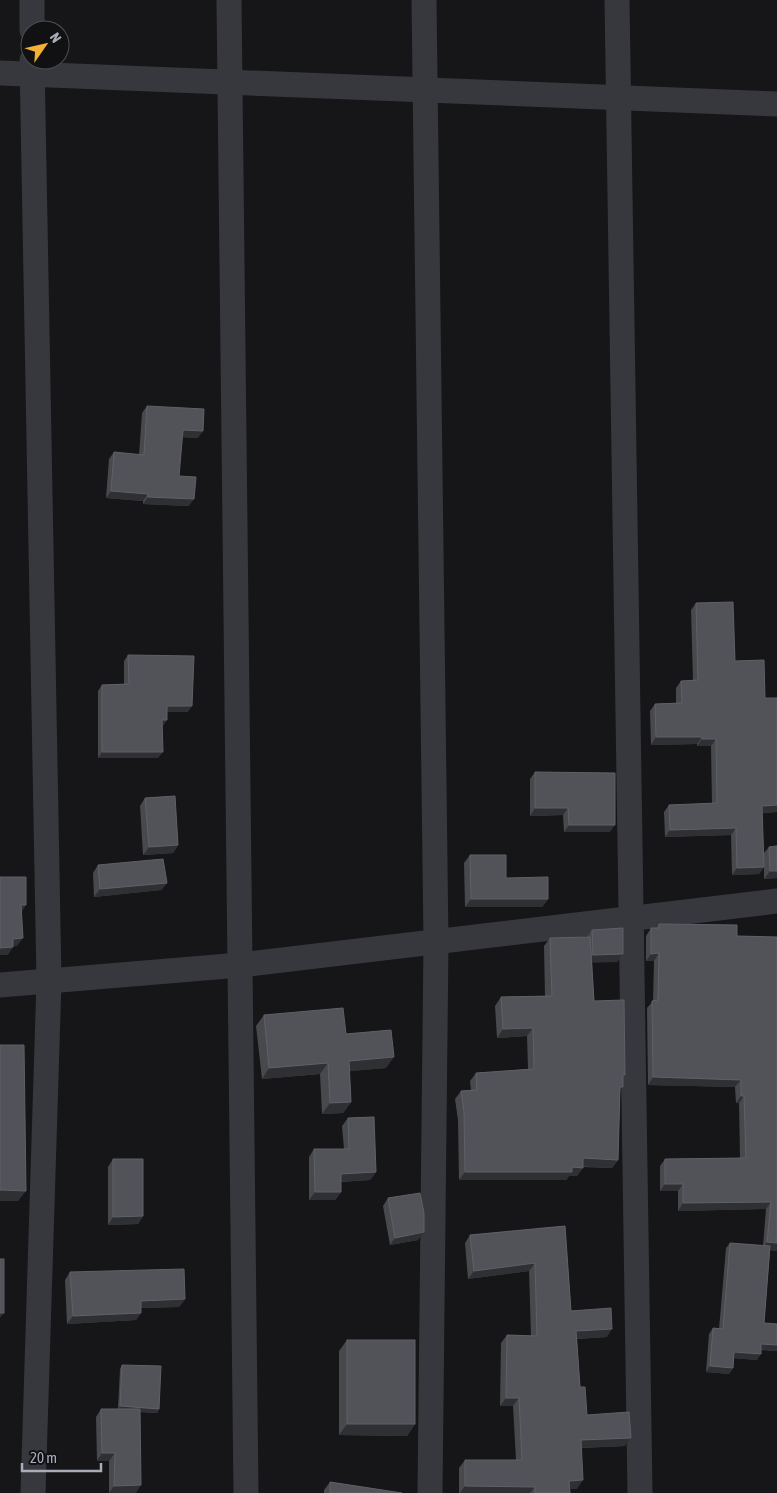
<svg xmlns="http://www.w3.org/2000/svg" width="777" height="1493" font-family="'Asap Condensed',sans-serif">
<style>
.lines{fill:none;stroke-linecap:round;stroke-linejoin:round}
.street{stroke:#37383d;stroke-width:25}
.wall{fill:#47494d}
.shaded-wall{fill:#2f3033}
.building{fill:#525359;stroke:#5f6168}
</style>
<rect width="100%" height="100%" fill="#161618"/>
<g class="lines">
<g class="street">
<polyline points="32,0 32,30"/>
<polyline points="229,0 246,1493"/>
<polyline points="424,0 436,942 430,1493"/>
<polyline points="617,0 640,1493"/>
<polyline points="32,60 49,981 33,1493"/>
<polyline points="0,73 777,104"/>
<polyline points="0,985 240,965 777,901"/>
</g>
</g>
<g class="wall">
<polygon points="147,406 198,438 182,437 179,476 189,506 143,504 143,501 106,498 109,459 114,452 139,455 142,413"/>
<polygon points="696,603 735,661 765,698 777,698 777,812 762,813 763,854 769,847 777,878 764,879 764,867 759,874 732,875 731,835 665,837 664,812 669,805 712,804 711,746 697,746 697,744 651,745 650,711 655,704 676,703 676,688 681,681 693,681 691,610"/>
<polygon points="128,655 188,712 167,712 162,726 158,758 98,758 98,691 102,685 124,684 124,661"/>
<polygon points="535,772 610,832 564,832 563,815 530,816 530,779"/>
<polygon points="145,798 178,845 173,853 143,855 140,806"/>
<polygon points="470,855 506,878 548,899 542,907 465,907 464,863"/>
<polygon points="98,865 167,883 161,890 94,897 93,873"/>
<polygon points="659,924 737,936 777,937 777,1251 770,1250 764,1323 777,1324 777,1350 776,1351 761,1350 757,1360 734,1358 733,1368 729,1374 706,1372 709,1334 713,1328 719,1329 726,1248 730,1243 763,1246 766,1209 678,1211 678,1191 660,1191 660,1166 665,1159 740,1158 739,1103 736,1103 735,1087 648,1085 647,1008 653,1001 654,961 646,961 646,936 651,928 656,928"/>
<polygon points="592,930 623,954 617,962 592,962 594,1001 623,1078 620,1091 618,1160 612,1168 583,1167 577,1176 569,1176 566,1180 459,1180 458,1120 455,1099 461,1091 471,1090 470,1081 476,1073 528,1069 527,1036 497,1038 495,1006 501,997 545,996 544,946 550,938 587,937"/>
<polygon points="264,1015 386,1068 349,1071 351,1102 343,1113 322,1114 320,1074 262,1079 256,1026"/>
<polygon points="348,1118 376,1172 370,1180 341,1182 341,1192 335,1200 309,1200 309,1157 314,1149 344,1149 342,1126"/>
<polygon points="113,1159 143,1216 138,1224 108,1225 108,1167"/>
<polygon points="388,1198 418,1240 390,1245 383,1206"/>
<polygon points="565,1226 571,1311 607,1337 577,1339 580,1387 587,1415 625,1446 581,1448 577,1489 570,1489 570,1493 459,1493 459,1468 465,1460 516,1460 513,1406 500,1406 501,1343 507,1335 531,1336 529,1271 468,1279 465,1243 470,1235"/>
<polygon points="70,1272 185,1299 179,1307 141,1308 141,1313 136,1320 67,1324 65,1280"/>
<polygon points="347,1340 415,1424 407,1436 339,1435 339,1351"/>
<polygon points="122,1365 159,1409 157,1413 140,1412 136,1493 109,1493 109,1461 97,1461 96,1417 101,1409 118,1409 120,1369"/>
<polygon points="330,1482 402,1493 324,1493 324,1490"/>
</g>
<g class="shaded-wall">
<polygon points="183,430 203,431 198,438 178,437"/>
<polygon points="111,491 148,494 143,501 106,498"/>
<polygon points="148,497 194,499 189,506 143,504"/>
<polygon points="167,706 192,706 188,712 163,712"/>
<polygon points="162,720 167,720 163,726 158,726"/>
<polygon points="656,737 702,737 697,744 651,745"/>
<polygon points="702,739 716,739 711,746 697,746"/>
<polygon points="102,752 163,752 158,758 98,758"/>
<polygon points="777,805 777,812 757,813 762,806"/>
<polygon points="535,808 568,808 563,815 530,816"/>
<polygon points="569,825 615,825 610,832 564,832"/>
<polygon points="736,828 731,835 665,837 670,830"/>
<polygon points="178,845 173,853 143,855 149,847"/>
<polygon points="764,867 759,874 732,875 737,868"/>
<polygon points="770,871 777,871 777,878 764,879"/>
<polygon points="167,883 161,890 94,897 100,889"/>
<polygon points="471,899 548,899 542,907 465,907"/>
<polygon points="21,905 26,905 21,913"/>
<polygon points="23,938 17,946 8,947 13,939"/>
<polygon points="13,947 8,955 0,955 0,948"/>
<polygon points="659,953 654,961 646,961 651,954"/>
<polygon points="623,954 617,962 587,963 593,955"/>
<polygon points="533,1028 527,1036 497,1038 503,1029"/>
<polygon points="394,1057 386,1068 341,1072 349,1061"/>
<polygon points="328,1063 320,1074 262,1079 269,1068"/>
<polygon points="653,1077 741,1080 735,1087 648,1085"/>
<polygon points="741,1096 744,1096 739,1103 736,1103"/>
<polygon points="351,1102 343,1113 322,1114 330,1103"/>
<polygon points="583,1158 618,1160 612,1168 577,1166"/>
<polygon points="572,1167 583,1168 577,1176 569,1176 566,1180 459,1180 465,1172"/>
<polygon points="376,1172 370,1180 335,1182 341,1174"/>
<polygon points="665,1184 683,1184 678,1191 660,1191"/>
<polygon points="0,1190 26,1191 18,1201 0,1201"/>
<polygon points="315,1192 341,1192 335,1200 309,1200"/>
<polygon points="771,1202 766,1209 678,1211 683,1203"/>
<polygon points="143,1216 138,1224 108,1225 113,1217"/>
<polygon points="424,1232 418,1240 390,1245 395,1238"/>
<polygon points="767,1242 777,1243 777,1251 762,1249"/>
<polygon points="535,1263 529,1271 468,1279 474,1271"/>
<polygon points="185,1299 179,1307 135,1308 141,1301"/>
<polygon points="0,1313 4,1313 0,1318"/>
<polygon points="141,1313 136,1320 67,1324 73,1316"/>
<polygon points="612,1329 607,1337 571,1339 576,1331"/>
<polygon points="761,1344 777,1345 777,1350 776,1351 757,1349"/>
<polygon points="734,1352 761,1354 757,1360 730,1358"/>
<polygon points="710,1366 733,1368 729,1374 706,1372"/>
<polygon points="506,1398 519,1398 513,1406 500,1406"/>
<polygon points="120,1406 159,1409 157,1413 118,1410"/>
<polygon points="347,1424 415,1424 407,1436 339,1435"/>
<polygon points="631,1438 625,1446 575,1448 581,1440"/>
<polygon points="102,1453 115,1453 109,1461 97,1461"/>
<polygon points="583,1480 577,1489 564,1489 569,1481"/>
<polygon points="141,1485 136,1493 109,1493 114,1486"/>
<polygon points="465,1486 535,1487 530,1493 460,1493"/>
</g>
<g class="building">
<polygon points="147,406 204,409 203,431 183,430 179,476 196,477 194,499 148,497 148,494 111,491 114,452 144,455"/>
<polygon points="733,602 735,661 764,660 765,698 777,698 777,805 762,806 764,867 737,868 736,828 670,830 669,805 717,803 716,739 702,739 702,737 656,737 655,704 682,703 681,681 698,680 696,603"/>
<polygon points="128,655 194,656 192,706 167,706 167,720 162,720 163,752 102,752 102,685 129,684"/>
<polygon points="535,772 615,773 615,825 569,825 568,808 535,808"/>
<polygon points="175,796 178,845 149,847 145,798"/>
<polygon points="777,846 777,871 770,871 769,847"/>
<polygon points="470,855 506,855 506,878 548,877 548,899 471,899"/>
<polygon points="163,859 167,883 100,889 98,865"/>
<polygon points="0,877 26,877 26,905 21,905 23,938 13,939 13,947 0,948"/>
<polygon points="659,924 737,925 737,936 777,937 777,1243 767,1242 771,1202 683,1203 683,1184 665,1184 665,1159 746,1158 744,1096 741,1096 741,1080 653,1077 652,1001 658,1000 659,953 651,954 651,928 659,928"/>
<polygon points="623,928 623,954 593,955 592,930"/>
<polygon points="590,937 594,1001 624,1000 625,1075 623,1075 623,1087 620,1087 618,1160 583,1158 583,1168 572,1167 572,1172 465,1172 464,1112 461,1091 477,1090 476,1073 534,1069 533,1028 503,1029 501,997 552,996 550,938"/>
<polygon points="343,1008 346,1034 391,1030 394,1057 349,1061 351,1102 330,1103 328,1063 269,1068 264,1015"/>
<polygon points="0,1045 24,1045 26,1191 0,1190"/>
<polygon points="374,1117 376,1172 341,1174 341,1192 315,1192 314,1149 349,1149 348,1118"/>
<polygon points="113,1159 143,1159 143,1216 113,1217"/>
<polygon points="420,1193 424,1213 424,1232 395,1238 388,1198"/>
<polygon points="565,1226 571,1311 611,1308 612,1329 576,1331 580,1387 585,1387 587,1415 629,1412 631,1438 581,1440 583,1480 569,1481 570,1493 535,1493 535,1487 465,1486 465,1460 522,1460 519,1398 506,1398 507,1335 537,1336 535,1263 474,1271 470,1235"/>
<polygon points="730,1243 770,1246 764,1323 777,1324 777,1345 761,1344 761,1354 734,1352 733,1368 710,1366 713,1328 723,1329"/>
<rect x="0" y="1259" width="4" height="54"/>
<polygon points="184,1269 185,1299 141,1301 141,1313 73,1316 70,1272"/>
<rect x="347" y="1340" width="68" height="84"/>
<polygon points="122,1365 161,1366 159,1409 120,1406"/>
<polygon points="101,1409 140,1409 141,1485 114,1486 115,1453 102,1453"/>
<polygon points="330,1482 402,1493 330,1493"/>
</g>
<g transform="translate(45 45) rotate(56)"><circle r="24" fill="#111113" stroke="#4d4f55"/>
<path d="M0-4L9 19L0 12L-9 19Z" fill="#f2b134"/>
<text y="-8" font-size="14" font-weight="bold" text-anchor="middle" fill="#a8adb8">N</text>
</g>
<path d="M22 1463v8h79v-8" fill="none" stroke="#a8adb8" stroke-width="2.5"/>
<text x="30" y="1463" font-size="15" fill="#a8adb8" stroke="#111113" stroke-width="4" paint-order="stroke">20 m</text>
</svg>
